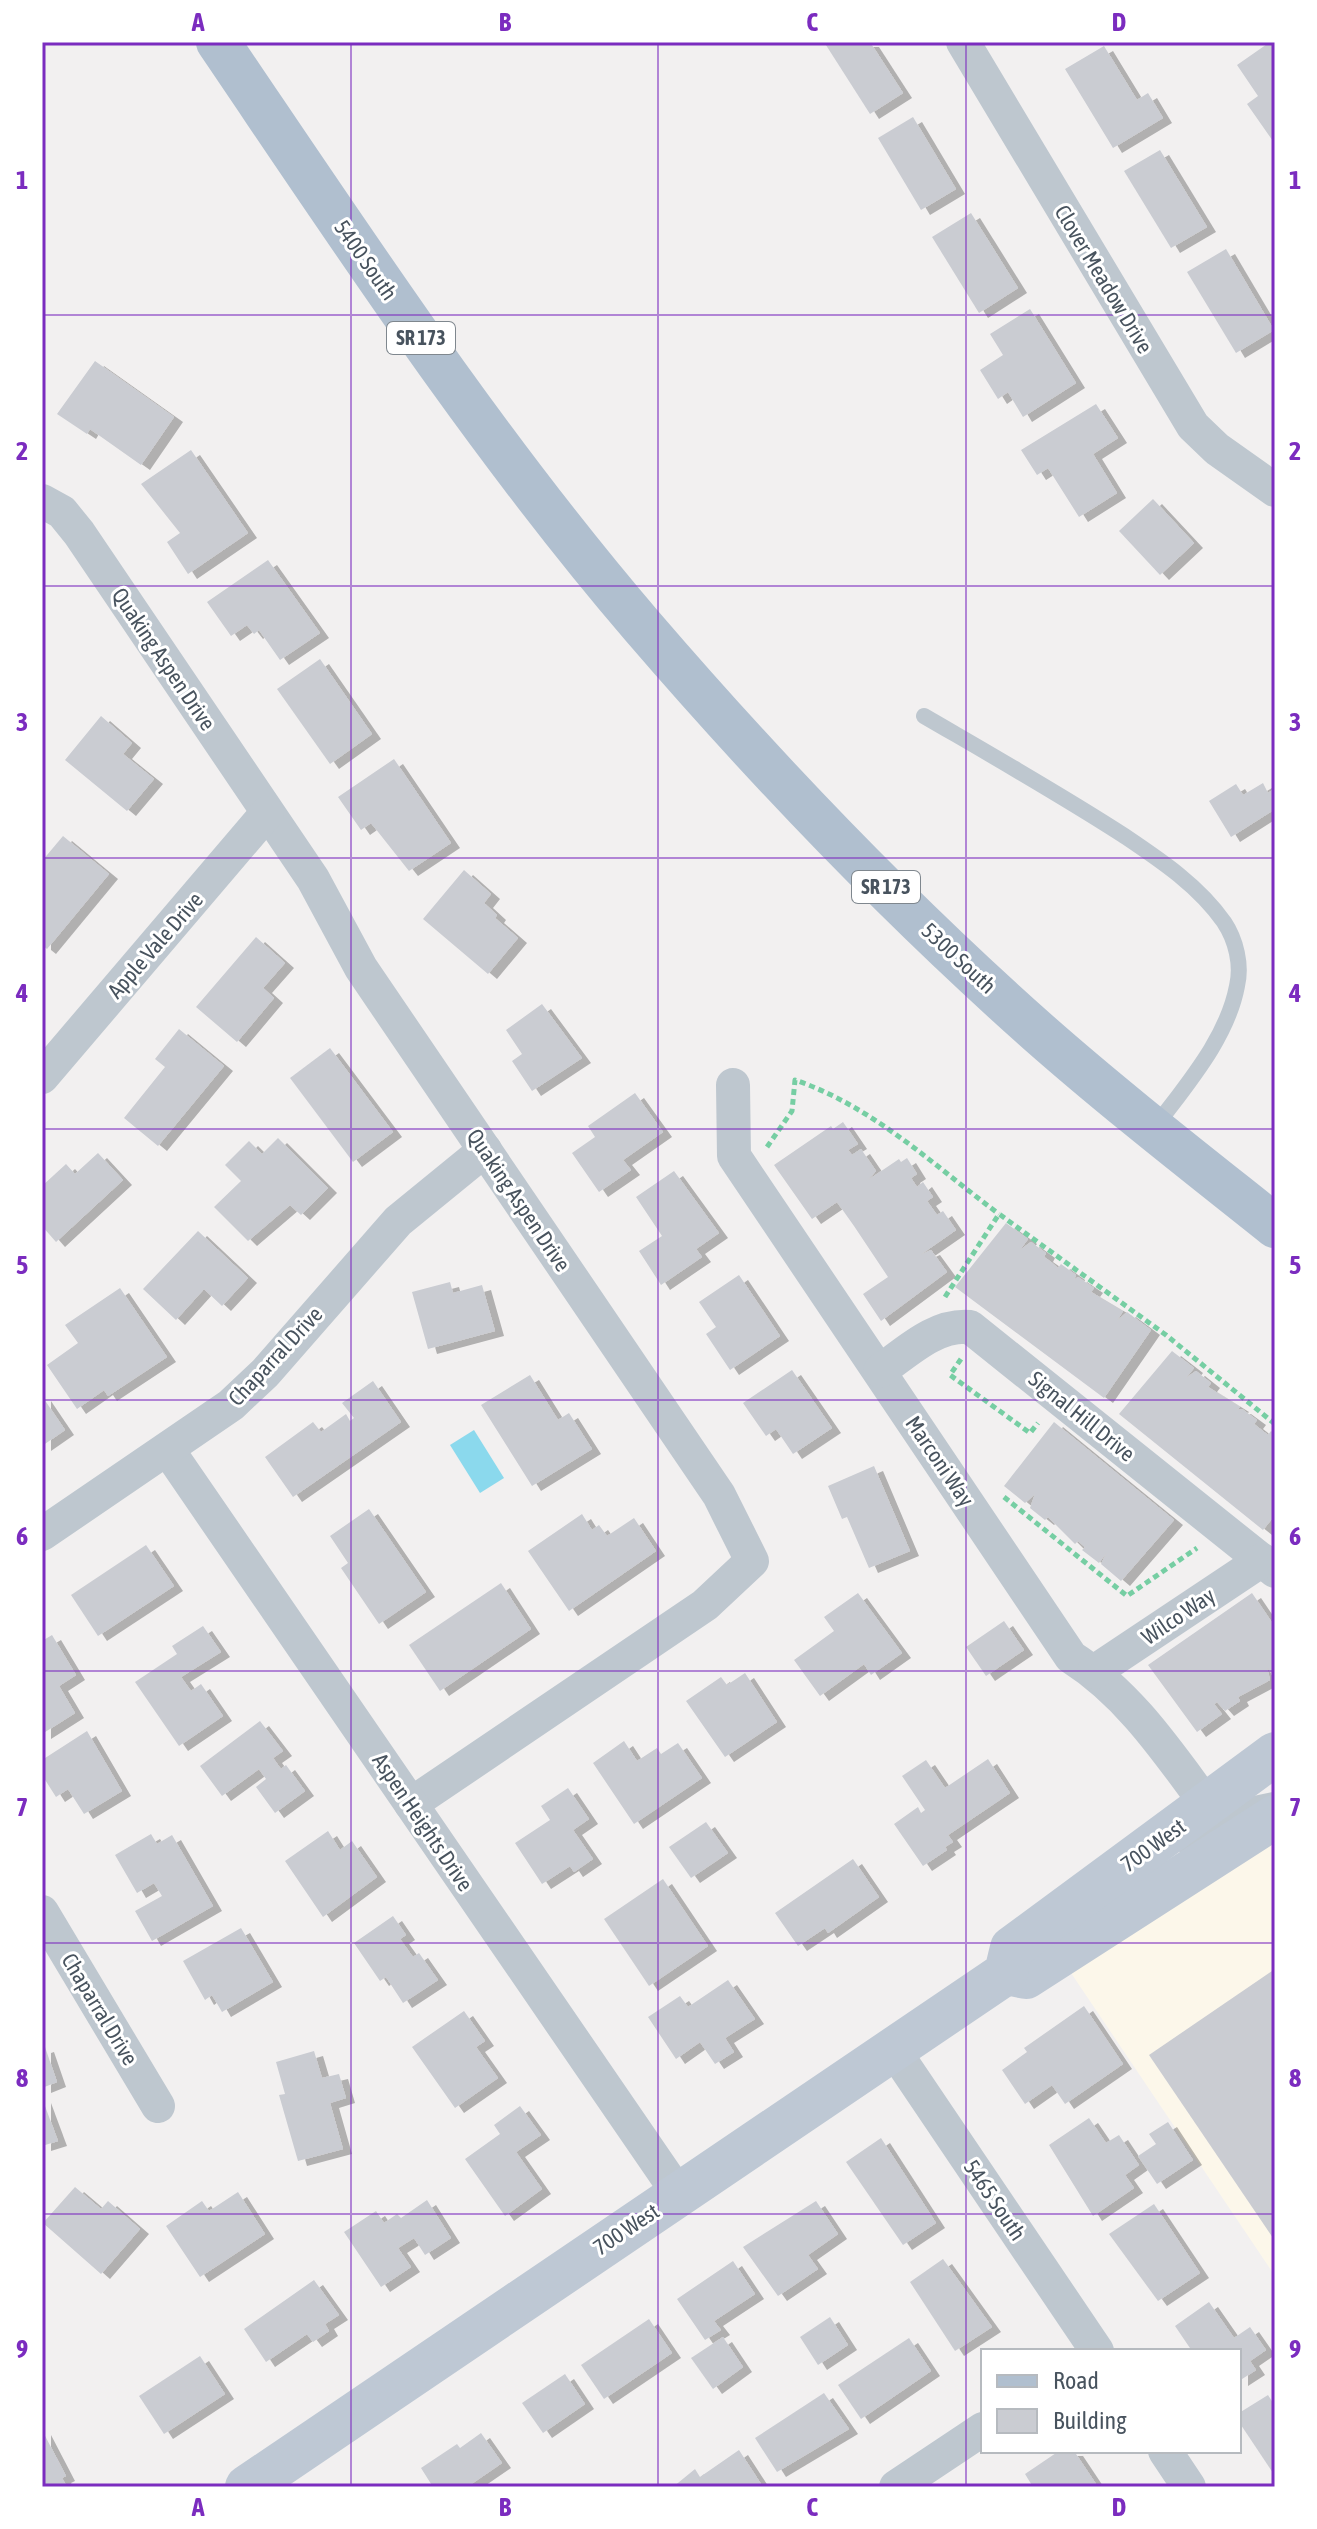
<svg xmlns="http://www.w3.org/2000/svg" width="1317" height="2529" font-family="'Asap Condensed',sans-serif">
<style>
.commercial{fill:#fcf7ea}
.water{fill:#8bd9ed}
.building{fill:#caccd2;filter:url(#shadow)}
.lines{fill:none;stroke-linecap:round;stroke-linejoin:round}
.path{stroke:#76cea3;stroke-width:5;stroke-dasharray:6 4;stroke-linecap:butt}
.lane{stroke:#bec7cf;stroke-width:16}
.street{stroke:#bec7cf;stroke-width:34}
.secondary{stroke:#bec8d4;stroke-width:44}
.primary{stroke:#b0bfcf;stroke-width:44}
.grid{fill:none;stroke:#7b2cbf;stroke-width:2;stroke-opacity:0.55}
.labels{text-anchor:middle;stroke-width:6;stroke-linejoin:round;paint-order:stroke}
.shield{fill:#fff;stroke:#7f878e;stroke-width:2}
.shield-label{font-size:20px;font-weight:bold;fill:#48535e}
.street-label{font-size:22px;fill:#48535e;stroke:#fff}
.neatline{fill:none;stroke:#7b2cbf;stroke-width:3}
.grid-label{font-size:26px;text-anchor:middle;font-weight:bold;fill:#7b2cbf}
</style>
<defs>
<filter id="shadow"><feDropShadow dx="9" dy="5" stdDeviation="0" flood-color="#0004"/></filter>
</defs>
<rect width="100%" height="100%" fill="#f2f0f0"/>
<polygon class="commercial" points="1275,1829 1275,2276 1067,1967"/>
<polygon class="water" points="474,1430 504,1478 480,1493 450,1445"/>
<g class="building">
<polygon points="824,42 870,42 903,93 870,114"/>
<polygon points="1270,42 1275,42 1275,144 1247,104 1258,96 1237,65"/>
<polygon points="1104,46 1137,100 1148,93 1163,118 1113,148 1065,69"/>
<polygon points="913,117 956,189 921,210 878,138"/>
<polygon points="1160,150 1207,227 1171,248 1124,171"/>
<polygon points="971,213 1018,288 979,313 932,237"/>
<polygon points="1226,249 1274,330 1236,353 1187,272"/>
<polygon points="1030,309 1076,383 1023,417 1008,392 998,399 980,370 1003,355 990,334"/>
<polygon points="95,361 174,417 141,465 90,429 87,434 57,414"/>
<polygon points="1096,404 1118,438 1093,454 1117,493 1079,517 1048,468 1037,475 1021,450"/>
<polygon points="191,450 248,533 188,574 167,542 180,533 141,484"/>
<polygon points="1153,499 1194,543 1160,575 1119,531"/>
<polygon points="268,560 320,633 280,660 259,630 254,634 247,625 231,636 207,602"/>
<polygon points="320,659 372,734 330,764 277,689"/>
<polygon points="101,716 132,743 123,754 154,779 127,811 65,760"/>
<polygon points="394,759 451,843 409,871 371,823 361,830 338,797"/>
<polygon points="1263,783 1268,793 1275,788 1275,809 1231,837 1209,801 1236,784 1243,795"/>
<polygon points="63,836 109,874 47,949 42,945 42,861"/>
<polygon points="464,870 491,894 484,903 497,915 495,918 518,938 488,974 423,919"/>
<polygon points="256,937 285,963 263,988 274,998 237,1042 196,1007"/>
<polygon points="542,1004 582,1058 532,1091 512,1061 522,1054 506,1030"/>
<polygon points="179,1029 224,1066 158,1146 124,1118 165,1067 155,1059"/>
<polygon points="330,1048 393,1132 353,1162 290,1078"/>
<polygon points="635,1093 663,1132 623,1160 631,1170 599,1192 572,1153 595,1137 588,1126"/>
<polygon points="843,1122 858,1144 848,1150 852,1155 861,1149 876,1171 868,1180 899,1159 901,1162 907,1158 917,1174 911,1178 917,1187 923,1182 933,1197 927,1201 937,1215 943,1211 956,1230 920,1255 931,1250 947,1272 881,1321 863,1294 888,1277 854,1226 837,1202 812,1219 774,1165 831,1126 833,1129"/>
<polygon points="278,1138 328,1188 301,1215 290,1205 248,1241 214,1207 241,1181 225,1165 249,1141 262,1154"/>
<polygon points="98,1153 123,1180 56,1242 42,1226 42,1186 66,1164 75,1174"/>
<polygon points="674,1171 719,1233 696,1249 702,1257 661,1285 639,1251 662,1236 636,1197"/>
<polygon points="1006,1223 1028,1239 1020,1250 1031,1242 1046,1253 1044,1257 1051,1262 1058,1268 1061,1264 1076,1275 1074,1280 1078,1277 1094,1288 1091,1292 1123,1311 1117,1321 1127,1312 1151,1330 1104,1398 955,1287"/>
<polygon points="198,1231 248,1278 222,1306 204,1289 176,1320 143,1289"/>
<polygon points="739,1275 780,1336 730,1370 706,1334 716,1327 699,1302"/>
<polygon points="450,1282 453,1293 482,1285 495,1331 428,1349 412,1292"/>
<polygon points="120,1288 167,1357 108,1396 104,1390 77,1409 47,1365 78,1343 65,1325"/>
<polygon points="1172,1351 1194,1368 1186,1378 1196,1371 1211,1383 1208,1387 1240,1407 1237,1410 1242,1409 1257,1420 1254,1424 1268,1435 1271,1431 1275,1434 1275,1515 1263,1530 1119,1414"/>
<polygon points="792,1370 832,1428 793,1454 776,1429 766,1436 743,1403"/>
<polygon points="530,1375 558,1420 569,1413 592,1449 532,1486 481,1405"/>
<polygon points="373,1381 401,1422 293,1497 265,1457 313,1422 321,1432 346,1414 350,1421 354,1418 342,1403"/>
<polygon points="42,1396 65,1430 42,1446"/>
<polygon points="1054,1422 1174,1520 1121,1581 1101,1564 1107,1552 1099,1563 1082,1550 1085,1547 1078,1541 1075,1544 1048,1517 1045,1520 1030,1508 1035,1494 1025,1503 1004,1486"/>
<polygon points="874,1466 910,1551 869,1568 847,1517 842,1519 828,1486"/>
<polygon points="369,1509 426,1592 379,1624 341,1568 348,1563 330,1536"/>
<polygon points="582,1514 592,1530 599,1525 607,1536 634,1518 656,1551 569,1611 528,1551"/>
<polygon points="146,1545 174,1586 98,1636 71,1595"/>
<polygon points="501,1583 531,1629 440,1691 409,1645"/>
<polygon points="858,1593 902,1653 871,1675 864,1664 820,1696 794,1660 834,1631 824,1617"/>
<polygon points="1252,1593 1275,1627 1275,1679 1267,1667 1270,1680 1238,1697 1240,1701 1225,1711 1217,1702 1214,1704 1222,1714 1197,1732 1148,1665"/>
<polygon points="1004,1621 1024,1650 986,1676 966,1647"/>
<polygon points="203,1626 221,1652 181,1677 191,1691 201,1684 223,1716 179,1746 135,1682 177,1654 172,1646"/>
<polygon points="52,1635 76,1675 59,1686 75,1713 42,1734 42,1641"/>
<polygon points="745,1673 777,1722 725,1757 686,1701 721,1677 727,1685"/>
<polygon points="260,1721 283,1751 273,1758 281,1769 286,1765 305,1791 275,1813 256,1787 266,1779 259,1769 222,1796 200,1766"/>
<polygon points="87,1731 122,1791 84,1814 68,1789 56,1797 42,1775 42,1760"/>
<polygon points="624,1741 637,1761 657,1748 661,1754 678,1743 702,1778 634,1824 593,1763"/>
<polygon points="988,1759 1010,1793 948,1835 953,1842 945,1847 947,1850 923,1866 894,1824 918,1807 921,1813 925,1810 902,1776 926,1760 945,1788"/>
<polygon points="568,1788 589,1819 573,1830 593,1859 574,1872 570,1866 542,1884 515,1843 550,1820 541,1806"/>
<polygon points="706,1822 728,1853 691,1878 669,1847"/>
<polygon points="328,1831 340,1850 352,1841 377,1877 323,1917 285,1861"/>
<polygon points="151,1834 157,1844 172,1835 213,1906 152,1941 135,1911 162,1896 154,1883 137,1893 115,1855"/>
<polygon points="853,1859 879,1897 828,1933 825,1928 798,1946 775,1913"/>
<polygon points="663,1879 708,1946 649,1986 604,1919"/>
<polygon points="393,1916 406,1935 400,1939 413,1957 419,1953 438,1980 403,2003 386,1977 380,1981 354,1943"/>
<polygon points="241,1928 273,1982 222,2012 212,1995 205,2000 183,1961"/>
<polygon points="1275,1969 1275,2241 1149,2055"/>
<polygon points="728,1980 755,2019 725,2038 734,2052 715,2064 700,2042 676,2059 648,2017 680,1996 688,2007"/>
<polygon points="1084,2006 1123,2064 1065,2104 1052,2085 1025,2104 1002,2070 1027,2052 1024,2048"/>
<polygon points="464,2011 485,2041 476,2047 498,2078 455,2108 412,2047"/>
<polygon points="45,2047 57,2082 42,2088 42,2048"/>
<polygon points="314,2051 322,2078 339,2074 346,2098 330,2103 343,2149 298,2161 279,2095 285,2094 276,2062"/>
<polygon points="42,2098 58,2141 42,2146"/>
<polygon points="520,2106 541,2135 516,2152 542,2189 505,2216 465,2159 500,2134 494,2125"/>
<polygon points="1089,2118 1106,2143 1119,2135 1139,2165 1125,2175 1134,2188 1093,2216 1049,2145"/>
<polygon points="1168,2122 1193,2160 1157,2184 1138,2156 1156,2144 1149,2134"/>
<polygon points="881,2138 936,2223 903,2245 846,2162"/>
<polygon points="75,2187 101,2209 108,2201 140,2229 101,2274 43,2223"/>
<polygon points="238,2192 265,2234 200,2277 166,2226 202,2201 209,2211"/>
<polygon points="427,2200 451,2238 425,2255 414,2238 398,2248 411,2267 381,2287 344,2232 376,2211 384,2223 397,2214 401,2218"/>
<polygon points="816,2201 838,2234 808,2255 818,2269 778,2296 743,2247"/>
<polygon points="1154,2204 1200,2273 1158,2301 1109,2234"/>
<polygon points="943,2259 992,2327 955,2351 910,2282"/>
<polygon points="733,2261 755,2294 714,2321 721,2330 705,2340 677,2299"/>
<polygon points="314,2280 339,2315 325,2324 329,2331 313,2342 307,2334 266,2362 244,2329"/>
<polygon points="1209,2302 1234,2338 1250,2327 1266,2350 1250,2361 1256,2370 1239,2381 1239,2351 1192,2351 1175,2326"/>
<polygon points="830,2317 848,2345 818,2365 800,2337"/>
<polygon points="649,2319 672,2353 604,2399 581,2365"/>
<polygon points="723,2337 743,2367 713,2389 691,2358"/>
<polygon points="909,2338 931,2371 861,2419 838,2385"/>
<polygon points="200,2356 225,2394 164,2434 139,2396"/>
<polygon points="565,2374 585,2404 543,2433 522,2403"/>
<polygon points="824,2393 849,2429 777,2472 755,2438"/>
<polygon points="1268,2395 1275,2406 1275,2476 1239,2422 1239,2413"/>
<polygon points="42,2430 66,2476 62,2478 67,2487 42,2487"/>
<polygon points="481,2433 502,2463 467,2487 433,2487 421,2468 457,2444 460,2448"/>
<polygon points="739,2450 761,2484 757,2487 673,2487 695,2469 700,2477"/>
<polygon points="1059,2451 1074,2451 1098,2487 1033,2487 1025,2474"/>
</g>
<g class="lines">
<g class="path">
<path d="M 767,1147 L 792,1111 L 795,1080 C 874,1107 933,1165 999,1214"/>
<polyline points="945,1297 999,1214 1166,1335 1275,1424"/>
<polyline points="961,1359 950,1375 1030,1433 1038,1423"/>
<polyline points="1004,1497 1127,1596 1197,1548"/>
</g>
<g class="lane">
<path d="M 924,716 C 991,755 1058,793 1123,835 C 1160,860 1198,885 1224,922 C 1236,940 1242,965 1237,986 C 1227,1039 1186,1085 1155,1127"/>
<polyline points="1184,1845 1249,1805 1273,1800"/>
</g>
<g class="street">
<polyline points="963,42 1193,426 1217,449 1275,490"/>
<polyline points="42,501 62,512 79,533 313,879 361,968 719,1495 752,1561 705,1605 411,1804"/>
<polyline points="42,1077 267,813"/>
<path d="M 733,1085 L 734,1156 L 1071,1657 C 1129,1694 1167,1751 1207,1805"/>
<path d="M 880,1371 C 907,1352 935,1324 970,1327 L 1275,1571"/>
<polyline points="168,1450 678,2193"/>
<polyline points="42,1534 231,1405 265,1373 398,1221 485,1150"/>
<polyline points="1094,1672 1262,1560"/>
<polyline points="42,1912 158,2106"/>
<polyline points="893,2049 1097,2351"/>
<polyline points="1165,2451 1189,2487"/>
<polyline points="896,2487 983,2429"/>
</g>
<g class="secondary">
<polyline points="1006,1973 1026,1977 1275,1817"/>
<polyline points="247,2487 1006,1973 1012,1948 1275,1754"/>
</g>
<path class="primary" d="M 218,42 C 353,241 485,443 642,626 C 765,769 898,908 1039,1033 C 1115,1100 1196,1163 1275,1226"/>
</g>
<path class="grid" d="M 351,42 L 351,2487M 658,42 L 658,2487M 966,42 L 966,2487M 42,315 L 1275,315M 42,586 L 1275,586M 42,858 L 1275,858M 42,1129 L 1275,1129M 42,1400 L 1275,1400M 42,1671 L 1275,1671M 42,1943 L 1275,1943M 42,2214 L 1275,2214"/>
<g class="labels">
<g class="shield">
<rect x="387" y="322" width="68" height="32" rx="6"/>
<rect x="852" y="871" width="68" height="32" rx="6"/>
</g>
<g class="shield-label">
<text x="421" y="345">SR 173</text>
<text x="886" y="894">SR 173</text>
</g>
<g class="street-label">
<text transform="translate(366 260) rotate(55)" y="8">5400 South</text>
<text transform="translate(1104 279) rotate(59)" y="8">Clover Meadow Drive</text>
<text transform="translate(164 659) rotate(56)" y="8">Quaking Aspen Drive</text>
<text transform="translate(155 945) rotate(-49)" y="8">Apple Vale Drive</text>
<text transform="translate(959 958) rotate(43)" y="8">5300 South</text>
<text transform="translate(519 1200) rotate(56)" y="8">Quaking Aspen Drive</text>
<text transform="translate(275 1356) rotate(-47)" y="8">Chaparral Drive</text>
<text transform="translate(1082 1416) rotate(39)" y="8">Signal Hill Drive</text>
<text transform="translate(940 1461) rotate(56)" y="8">Marconi Way</text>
<text transform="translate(1178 1616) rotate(-34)" y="8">Wilco Way</text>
<text transform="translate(423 1822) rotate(56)" y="8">Aspen Heights Drive</text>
<text transform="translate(1153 1845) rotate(-36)" y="8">700 West</text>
<text transform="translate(100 2009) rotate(59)" y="8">Chaparral Drive</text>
<text transform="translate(995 2200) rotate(56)" y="8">5465 South</text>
<text transform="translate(626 2229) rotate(-34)" y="8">700 West</text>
</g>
</g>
<rect width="1317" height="2529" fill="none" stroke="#ffffff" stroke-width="88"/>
<rect x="981" y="2349" width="260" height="104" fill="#ffffff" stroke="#b6babf" stroke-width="2"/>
<rect x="997" y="2375" width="40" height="12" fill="#b0bfcf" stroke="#b6babf" stroke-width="2"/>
<text x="1053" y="2389" font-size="24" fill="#48535e">Road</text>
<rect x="997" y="2409" width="40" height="24" fill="#caccd2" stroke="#b6babf" stroke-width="2"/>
<text x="1053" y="2429" font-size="24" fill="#48535e">Building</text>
<rect x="44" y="44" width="1229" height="2441" class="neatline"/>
<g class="grid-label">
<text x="198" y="31">A</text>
<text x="505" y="31">B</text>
<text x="812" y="31">C</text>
<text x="1119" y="31">D</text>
<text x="22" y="189">1</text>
<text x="1295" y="189">1</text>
<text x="22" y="460">2</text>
<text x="1295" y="460">2</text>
<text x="22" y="731">3</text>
<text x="1295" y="731">3</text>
<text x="22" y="1002">4</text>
<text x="1295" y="1002">4</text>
<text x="22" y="1274">5</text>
<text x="1295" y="1274">5</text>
<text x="22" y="1545">6</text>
<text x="1295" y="1545">6</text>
<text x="22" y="1816">7</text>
<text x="1295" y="1816">7</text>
<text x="22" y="2087">8</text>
<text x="1295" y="2087">8</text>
<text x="22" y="2358">9</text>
<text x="1295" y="2358">9</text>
<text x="198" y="2516">A</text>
<text x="505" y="2516">B</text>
<text x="812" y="2516">C</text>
<text x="1119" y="2516">D</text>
</g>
</svg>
